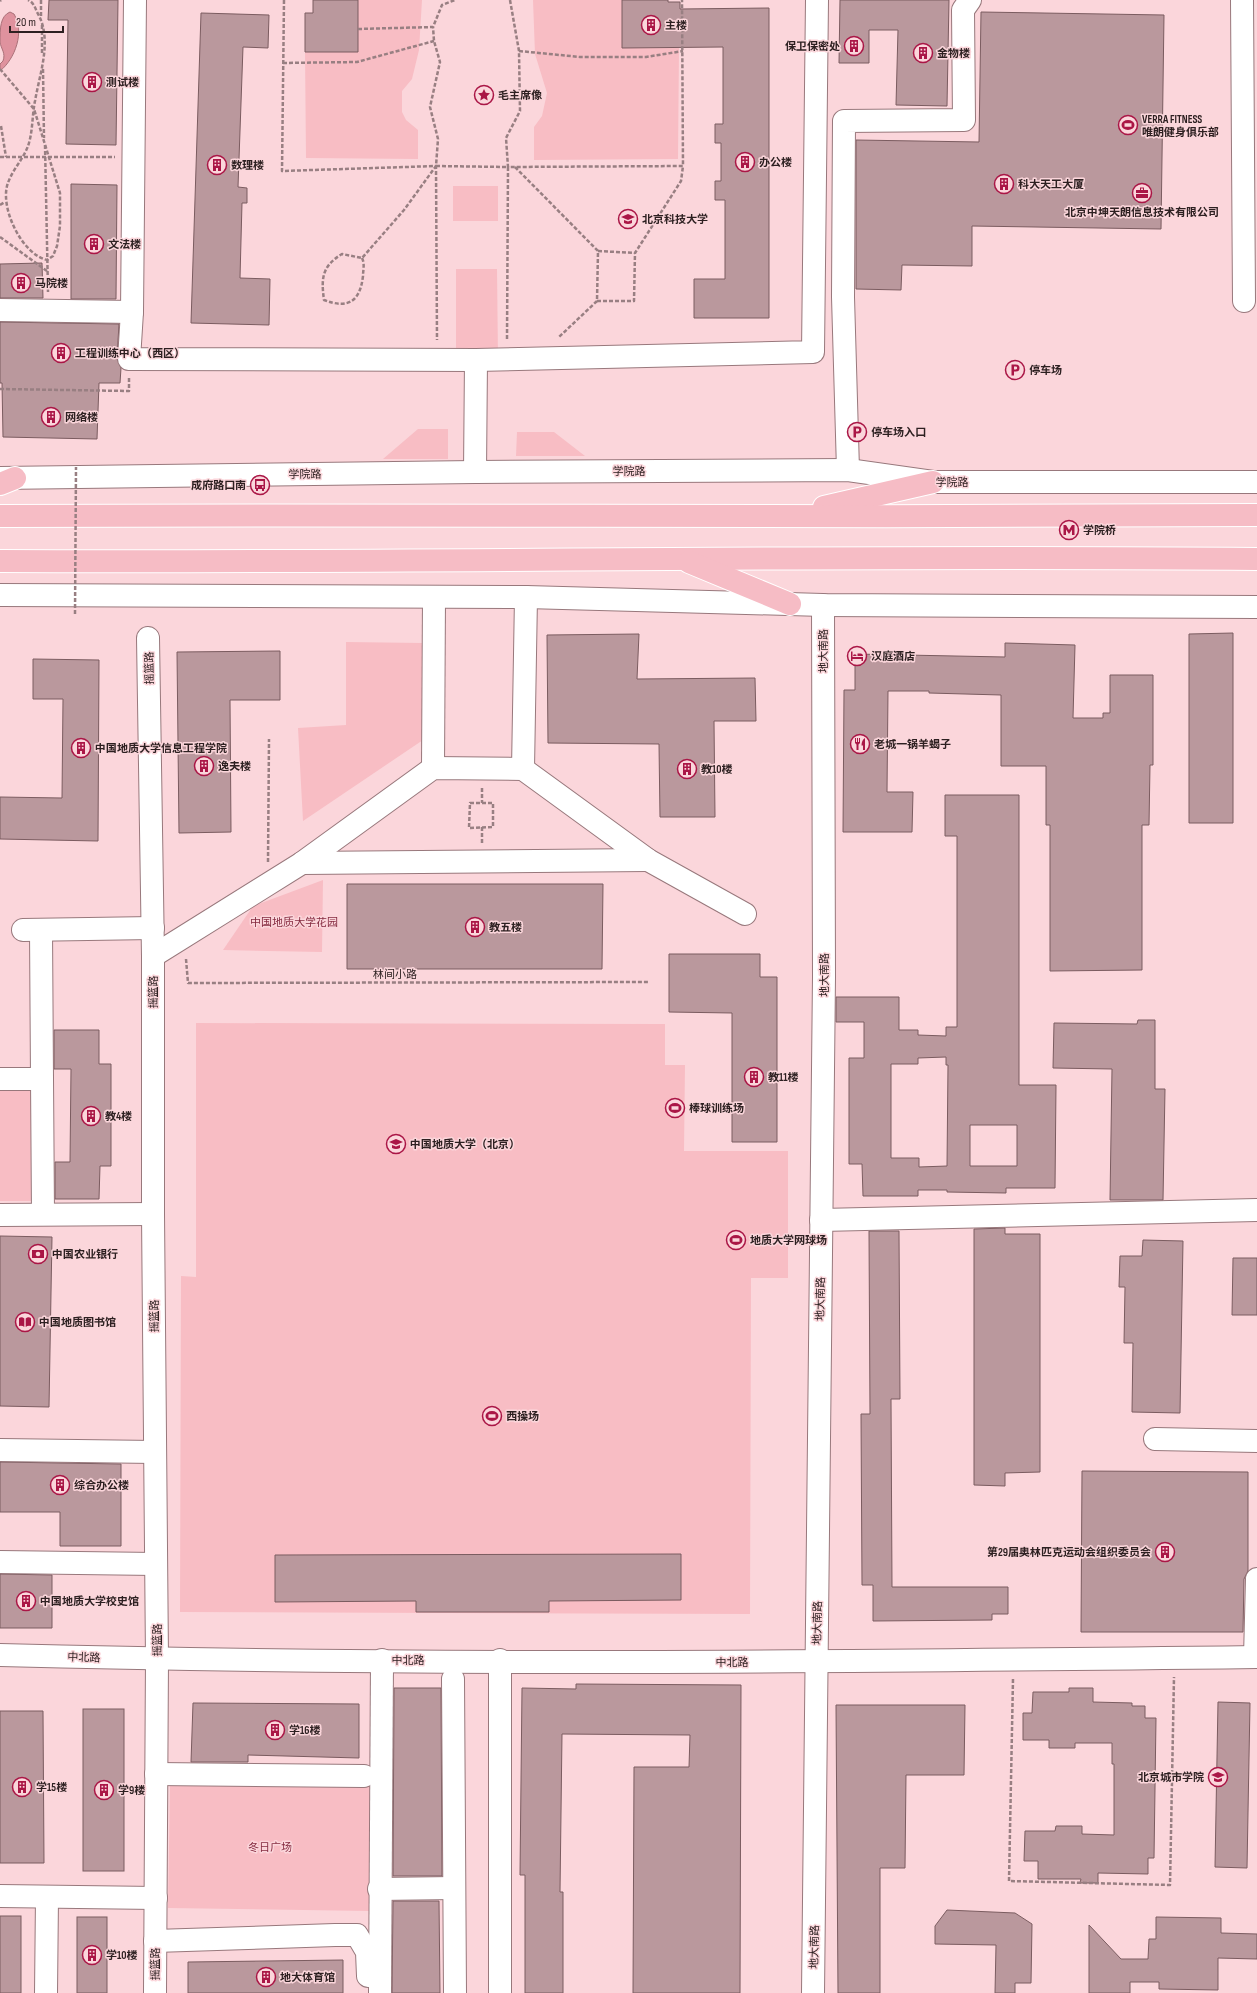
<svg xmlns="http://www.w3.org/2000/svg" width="1257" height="1993" font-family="'Sofia Sans Condensed','Noto Sans SC',sans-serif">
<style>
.green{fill:#f8bdc4}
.water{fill:#df929e;stroke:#aa7078}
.building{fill:#ba989d;stroke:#7b5c60;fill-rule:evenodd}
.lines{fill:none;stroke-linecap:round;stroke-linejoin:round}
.minor-casing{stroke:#98787c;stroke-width:24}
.major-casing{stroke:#fff;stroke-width:24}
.path{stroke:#987f82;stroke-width:2.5;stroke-dasharray:4 2;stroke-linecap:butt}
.minor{stroke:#fff;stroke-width:22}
.major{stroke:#f6bcc5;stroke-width:22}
.path-bridge{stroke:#987f82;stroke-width:2.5;stroke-dasharray:4 2;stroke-linecap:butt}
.labels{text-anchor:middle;stroke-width:3;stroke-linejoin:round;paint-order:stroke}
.poi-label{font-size:11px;font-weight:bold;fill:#2d2021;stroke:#fbd6db;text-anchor:start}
.street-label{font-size:11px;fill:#2d2021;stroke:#fbd6db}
.park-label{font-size:11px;fill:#852b40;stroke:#fbd6db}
</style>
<rect width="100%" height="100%" fill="#fbd6db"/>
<g class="green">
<polygon points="358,0 422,0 419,50 412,79 402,91 402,112 406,120 418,130 418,159 306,158 305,52 358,52"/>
<polygon points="533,0 622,0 622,47 679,48 678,159 534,160 534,127 542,116 547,93 535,54"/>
<rect x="453" y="186" width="45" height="35"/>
<polygon points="456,269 497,269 498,359 456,359"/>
<polygon points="418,429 448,429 448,459 383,459"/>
<polygon points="517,432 554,432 585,456 516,456"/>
<polygon points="346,642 423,643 423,740 303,821 298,728 346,725"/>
<polygon points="323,880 322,952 223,950 253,906"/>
<polygon points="196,1023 665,1024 665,1065 685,1065 684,1151 788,1151 788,1278 751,1278 750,1614 180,1612 181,1276 196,1277"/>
<polygon points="0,1090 34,1090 32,1201 0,1201"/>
<polygon points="170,1784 372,1786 370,1911 168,1908"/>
</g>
<path class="water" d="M 10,12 L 14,14 C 25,32 15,59 0,71 L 0,64 L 3,61 C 6,53 1,49 0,42 C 0,29 0,16 10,12 Z"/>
<g class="building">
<polygon points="49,0 118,0 116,145 66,144 68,20 48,20"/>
<polygon points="313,0 358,0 358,52 305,52 305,13 313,13"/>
<polygon points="622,0 668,0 668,2 680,2 680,9 769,8 769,318 694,318 694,279 725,279 725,200 715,200 715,181 721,181 721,143 715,143 715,124 723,124 723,47 622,48"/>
<polygon points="840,0 949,0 947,106 896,105 898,30 869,30 869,63 839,63"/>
<polygon points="981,12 1164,15 1161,229 972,226 972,266 902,265 901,290 856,289 856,140 979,142"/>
<polygon points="201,13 269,15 268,48 243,47 238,187 247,188 247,203 242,203 240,278 270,279 269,325 191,323"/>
<polygon points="71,184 117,185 116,299 71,299"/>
<polygon points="42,263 43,298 0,298 0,264"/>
<polygon points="0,322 119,324 117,358 121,368 120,383 99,383 97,439 3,437 2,383 0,383"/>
<polygon points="1233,633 1233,823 1189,823 1189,634"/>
<polygon points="639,634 637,679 755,678 756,721 714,721 715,817 660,817 659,744 548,743 547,635"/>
<polygon points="1005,643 1075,645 1073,718 1103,718 1103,713 1110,713 1110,675 1153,675 1153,765 1150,765 1149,825 1142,825 1142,970 1050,971 1050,825 1046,825 1046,766 1001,766 1001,695 929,693 929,691 888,691 887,792 913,792 912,832 843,832 844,690 855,690 855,654 1005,657"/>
<polygon points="280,651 280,700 230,700 231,832 179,833 177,652"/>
<polygon points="33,659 99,660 98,841 0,839 0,797 62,798 63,699 33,699"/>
<path d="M 945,795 L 1019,795 L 1019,1085 L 1056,1085 L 1055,1188 L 1006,1188 L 1006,1193 L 947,1192 L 947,1190 L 918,1190 L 918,1196 L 863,1196 L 862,1164 L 849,1164 L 849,1058 L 864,1058 L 864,1022 L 836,1022 L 836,997 L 899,997 L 899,1030 L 918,1030 L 918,1035 L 946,1036 L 946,1027 L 957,1027 L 957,836 L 945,836 ZM 946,1057 L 946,1065 L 948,1065 L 947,1166 L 919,1167 L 919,1158 L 891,1158 L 891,1064 L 918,1064 L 918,1058 ZM 970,1125 L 1017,1125 L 1017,1166 L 970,1166 Z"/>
<polygon points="347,884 603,884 602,969 347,969"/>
<polygon points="669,954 760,954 760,977 777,977 777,1142 732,1142 732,1013 669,1012"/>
<polygon points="1138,1020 1155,1020 1155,1089 1165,1089 1163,1200 1110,1200 1112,1069 1053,1068 1054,1023 1137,1024"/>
<polygon points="54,1030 99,1030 99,1064 111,1064 111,1166 100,1166 99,1199 55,1199 55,1162 70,1162 71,1069 54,1069"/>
<polygon points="1005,1228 1005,1234 1040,1234 1040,1472 1005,1473 1005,1486 974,1485 974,1229"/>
<polygon points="869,1231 899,1231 900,1399 891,1399 892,1587 1008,1587 1008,1614 992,1614 992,1620 873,1621 873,1585 862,1585 861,1414 870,1414"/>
<polygon points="0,1236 52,1237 49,1407 0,1406"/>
<polygon points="1143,1240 1183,1241 1180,1413 1132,1412 1133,1343 1124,1343 1125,1287 1119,1287 1120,1256 1142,1256"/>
<polygon points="1233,1258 1257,1258 1257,1315 1232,1315"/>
<polygon points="0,1462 121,1464 121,1546 60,1546 60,1512 0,1512"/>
<polygon points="1082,1471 1248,1472 1248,1571 1244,1579 1243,1632 1081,1632"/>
<polygon points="681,1554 681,1600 549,1601 549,1612 416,1612 416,1601 275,1602 275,1555"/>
<polygon points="0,1574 52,1575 52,1628 0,1628"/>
<polygon points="576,1684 741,1685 740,1993 633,1993 634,1767 689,1767 690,1735 562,1734 560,1892 563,1892 563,1993 525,1993 525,1875 520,1875 522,1688 576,1689"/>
<polygon points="394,1688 441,1688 442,1876 393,1876"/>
<polygon points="1069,1688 1093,1688 1093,1702 1132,1703 1132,1706 1145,1706 1145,1718 1156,1718 1154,1858 1148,1858 1148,1874 1098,1873 1098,1883 1080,1883 1081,1879 1038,1879 1038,1861 1024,1861 1025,1831 1055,1831 1056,1826 1082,1826 1082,1834 1114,1835 1114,1764 1112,1764 1112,1743 1075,1743 1075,1748 1049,1748 1049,1740 1023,1740 1023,1713 1032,1713 1033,1692 1069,1692"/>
<polygon points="1218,1702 1250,1703 1247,1868 1215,1867"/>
<polygon points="193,1703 359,1704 359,1758 248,1755 248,1762 191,1762"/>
<polygon points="836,1705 965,1705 964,1775 906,1775 905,1868 880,1868 880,1993 838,1993"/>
<rect x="83" y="1709" width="41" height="162"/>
<polygon points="0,1711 43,1711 44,1863 0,1863"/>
<polygon points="393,1901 439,1901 440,1993 392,1993"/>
<polygon points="947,1910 1015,1913 1032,1924 1031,1983 1015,1983 1015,1993 995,1993 996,1945 935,1944 935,1926"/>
<rect x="0" y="1916" width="21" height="77"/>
<rect x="77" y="1917" width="30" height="76"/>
<polygon points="1156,1917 1221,1918 1221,1933 1257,1934 1257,1959 1218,1958 1218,1990 1159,1989 1159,1982 1130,1982 1130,1993 1089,1993 1089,1925 1121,1959 1148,1959 1149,1939 1156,1939"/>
<polygon points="343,1960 343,1993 188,1993 188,1962"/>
</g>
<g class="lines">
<g class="minor-casing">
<g id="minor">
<polyline points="135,0 132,312 129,359 476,360 813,352 817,0"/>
<polyline points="1242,0 1244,301"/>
<polyline points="0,310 132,312"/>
<polyline points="848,470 843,297 844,121 964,120 963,10 970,0"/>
<polyline points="475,472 476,360"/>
<polyline points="0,478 475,472 848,470 933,482 1257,482"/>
<polyline points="0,595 526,597 823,605 1257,607"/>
<polyline points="148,638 153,956 153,1214 157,1659 155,1993"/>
<polyline points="433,768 434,598"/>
<polyline points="523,769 526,597"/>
<polyline points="302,863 648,860"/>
<polyline points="23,930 153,928"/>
<polyline points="153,956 302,863 433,768 523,769 648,860 745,914"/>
<polyline points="0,1079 42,1079 41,930"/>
<polyline points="42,1079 43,1214"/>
<polyline points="0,1215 153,1214"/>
<polyline points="821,1220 1257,1210"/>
<polyline points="1155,1439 1257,1441"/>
<polyline points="0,1450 155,1452"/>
<polyline points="0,1562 156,1564"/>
<path d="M 0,1655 C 419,1666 838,1662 1257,1657"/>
<polyline points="1255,1657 1257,1579"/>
<polyline points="453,1679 455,1993"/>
<polyline points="156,1774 364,1776"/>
<polyline points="379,1889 454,1888"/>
<polyline points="0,1896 156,1898"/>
<polyline points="155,1941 335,1935 357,1935 367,1952 368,1976"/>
<polyline points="46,1993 47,1897"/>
<polyline points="380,1993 382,1660"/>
<polyline points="500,1993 500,1660"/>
<polyline points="813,1993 824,977 823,605"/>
</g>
</g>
<g class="major-casing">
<g id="major">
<polyline points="0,484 15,478"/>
<polyline points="824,507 933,482"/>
<path d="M 0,516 C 419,514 838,518 1257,515"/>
<path d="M 0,561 C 419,563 838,555 1257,559"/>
<polyline points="689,562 790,604"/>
</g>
</g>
<g class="path">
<polyline points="41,0 41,18"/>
<polyline points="284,0 282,171 436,166 437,340"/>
<polyline points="510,0 519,51 520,111 506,138 508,167 683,166 682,0"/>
<polyline points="0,1 1,0"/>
<polyline points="42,25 42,54"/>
<polyline points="358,29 433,27 442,5 455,0"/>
<polyline points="519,51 580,57 646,57 683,51"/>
<polyline points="283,63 357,62 434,41"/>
<path d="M 0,69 L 34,109 L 60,193 L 60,226 L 57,246 L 53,256 L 47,260 C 22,254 1,210 7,186 C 11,171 23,160 28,146 C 33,132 32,115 35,101 C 40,72 53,39 37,12 C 35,7 33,2 28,0"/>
<polyline points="43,69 44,138"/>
<polyline points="1,126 6,157"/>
<polyline points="45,145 48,292"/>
<polyline points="0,157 115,157"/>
<polyline points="436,166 508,167 507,340"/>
<polyline points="515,167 598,251 597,301 559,337"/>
<polyline points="0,205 5,202"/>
<polyline points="0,237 47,271"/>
<polyline points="598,251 635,253"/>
<path d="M 362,258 C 365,264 363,270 363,276 C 360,302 348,309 324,300 C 321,278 322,266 342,254 L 362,258 L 404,210 L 436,166 L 438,139 L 430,107 L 440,62 L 434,41 L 433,27"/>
<polyline points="597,301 634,301 635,253 681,181 683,166"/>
<polyline points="0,389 129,391 129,378"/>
<polyline points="482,788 482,803"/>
<polygon points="470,803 493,803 493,827 469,828"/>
<polyline points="482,843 482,827"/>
<polyline points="268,862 269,739"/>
<polyline points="186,959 188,983 649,982"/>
<polyline points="1013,1679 1009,1881 1170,1885 1174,1677"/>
</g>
<use href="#minor" class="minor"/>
<use href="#major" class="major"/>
<polyline class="path-bridge" points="75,614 76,467"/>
</g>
<defs>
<g id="building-ring" transform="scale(1)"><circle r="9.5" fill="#fbd6db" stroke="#aa1646" stroke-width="1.5"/><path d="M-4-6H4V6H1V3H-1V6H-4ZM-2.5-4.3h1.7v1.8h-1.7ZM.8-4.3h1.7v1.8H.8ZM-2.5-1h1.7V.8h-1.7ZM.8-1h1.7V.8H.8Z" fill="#aa1646"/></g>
<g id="sight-ring" transform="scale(1)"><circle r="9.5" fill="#fbd6db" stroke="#aa1646" stroke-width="1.5"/><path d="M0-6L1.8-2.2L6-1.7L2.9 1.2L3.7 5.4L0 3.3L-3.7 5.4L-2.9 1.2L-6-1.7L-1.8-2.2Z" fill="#aa1646"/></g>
<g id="stadium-ring" transform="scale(1)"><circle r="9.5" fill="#fbd6db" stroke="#aa1646" stroke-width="1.5"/><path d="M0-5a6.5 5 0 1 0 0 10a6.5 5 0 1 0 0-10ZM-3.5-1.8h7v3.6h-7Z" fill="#aa1646"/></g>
<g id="office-ring" transform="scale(1)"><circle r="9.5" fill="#fbd6db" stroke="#aa1646" stroke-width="1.5"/><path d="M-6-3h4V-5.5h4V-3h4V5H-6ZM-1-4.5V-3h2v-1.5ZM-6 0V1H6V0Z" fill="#aa1646"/></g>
<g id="university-ring" transform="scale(1)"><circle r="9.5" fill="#fbd6db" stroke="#aa1646" stroke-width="1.5"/><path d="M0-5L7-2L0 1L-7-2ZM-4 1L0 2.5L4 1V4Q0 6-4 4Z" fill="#aa1646"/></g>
<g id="parking-ring" transform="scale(1)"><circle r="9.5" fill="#fbd6db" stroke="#aa1646" stroke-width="1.5"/><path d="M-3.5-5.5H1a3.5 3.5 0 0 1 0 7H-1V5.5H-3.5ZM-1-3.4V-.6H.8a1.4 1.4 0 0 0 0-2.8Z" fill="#aa1646"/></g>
<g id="bus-ring" transform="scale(1)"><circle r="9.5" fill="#fbd6db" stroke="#aa1646" stroke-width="1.5"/><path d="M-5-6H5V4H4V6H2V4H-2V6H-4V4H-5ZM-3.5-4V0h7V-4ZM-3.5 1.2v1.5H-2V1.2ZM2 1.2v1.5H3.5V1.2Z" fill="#aa1646"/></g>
<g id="metro-ring" transform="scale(1)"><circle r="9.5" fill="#fbd6db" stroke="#aa1646" stroke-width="1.5"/><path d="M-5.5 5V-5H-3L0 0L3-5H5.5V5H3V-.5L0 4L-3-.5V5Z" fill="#aa1646"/></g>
<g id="hotel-ring" transform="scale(1)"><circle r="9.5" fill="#fbd6db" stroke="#aa1646" stroke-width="1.5"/><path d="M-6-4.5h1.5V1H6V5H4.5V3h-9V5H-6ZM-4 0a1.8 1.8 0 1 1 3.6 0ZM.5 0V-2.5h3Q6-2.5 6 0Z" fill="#aa1646"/></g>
<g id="restaurant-ring" transform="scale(1)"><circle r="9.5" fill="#fbd6db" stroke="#aa1646" stroke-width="1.5"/><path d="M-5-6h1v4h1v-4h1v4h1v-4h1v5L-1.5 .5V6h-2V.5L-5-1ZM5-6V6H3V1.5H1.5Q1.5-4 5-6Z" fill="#aa1646"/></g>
<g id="bank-ring" transform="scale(1)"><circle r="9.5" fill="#fbd6db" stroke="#aa1646" stroke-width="1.5"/><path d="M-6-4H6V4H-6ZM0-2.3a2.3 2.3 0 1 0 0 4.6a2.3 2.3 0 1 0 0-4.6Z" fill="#aa1646"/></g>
<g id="library-ring" transform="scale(1)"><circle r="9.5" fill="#fbd6db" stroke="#aa1646" stroke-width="1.5"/><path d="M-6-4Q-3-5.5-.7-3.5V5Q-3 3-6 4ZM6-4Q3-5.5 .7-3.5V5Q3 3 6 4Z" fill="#aa1646"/></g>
</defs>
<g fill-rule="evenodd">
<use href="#building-ring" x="651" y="25"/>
<use href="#building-ring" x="854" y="46"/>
<use href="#building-ring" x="923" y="53"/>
<use href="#building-ring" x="92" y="82"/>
<use href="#sight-ring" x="484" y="95"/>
<use href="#stadium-ring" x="1128" y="125"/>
<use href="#building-ring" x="745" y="162"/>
<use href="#building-ring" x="217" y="165"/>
<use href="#building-ring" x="1004" y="184"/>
<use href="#office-ring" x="1142" y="193"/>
<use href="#university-ring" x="628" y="219"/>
<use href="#building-ring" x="94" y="244"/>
<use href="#building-ring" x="21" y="283"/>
<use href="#building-ring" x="61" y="353"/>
<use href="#parking-ring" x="1015" y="370"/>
<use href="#building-ring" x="51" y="417"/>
<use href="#parking-ring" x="857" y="432"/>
<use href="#bus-ring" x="260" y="485"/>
<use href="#metro-ring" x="1069" y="530"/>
<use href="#hotel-ring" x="857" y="656"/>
<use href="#restaurant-ring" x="860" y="744"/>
<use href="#building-ring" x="81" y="748"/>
<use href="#building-ring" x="204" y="766"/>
<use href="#building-ring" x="687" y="769"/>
<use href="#building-ring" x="475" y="927"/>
<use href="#building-ring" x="754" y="1077"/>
<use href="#stadium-ring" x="675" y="1108"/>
<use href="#building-ring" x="91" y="1116"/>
<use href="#university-ring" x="396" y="1144"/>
<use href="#stadium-ring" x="736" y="1240"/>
<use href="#bank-ring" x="38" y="1254"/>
<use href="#library-ring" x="25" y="1322"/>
<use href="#stadium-ring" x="492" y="1416"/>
<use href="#building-ring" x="60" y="1485"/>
<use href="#building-ring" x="1165" y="1552"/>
<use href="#building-ring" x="26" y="1601"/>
<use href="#building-ring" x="275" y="1730"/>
<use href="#university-ring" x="1218" y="1777"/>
<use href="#building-ring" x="22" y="1787"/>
<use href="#building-ring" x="104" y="1790"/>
<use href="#building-ring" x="92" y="1955"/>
<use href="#building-ring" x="266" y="1977"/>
</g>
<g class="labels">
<g class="poi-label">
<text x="665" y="29">主楼</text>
<text x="840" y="50" text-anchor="end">保卫保密处</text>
<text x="937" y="57">金物楼</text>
<text x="106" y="86">测试楼</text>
<text x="498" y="99">毛主席像</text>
<text x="1142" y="123">VERRA FITNESS<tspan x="1142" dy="13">唯朗健身俱乐部</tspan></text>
<text x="759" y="166">办公楼</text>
<text x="231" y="169">数理楼</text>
<text x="1018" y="188">科大天工大厦</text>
<text x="1142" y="216" text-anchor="middle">北京中坤天朗信息技术有限公司</text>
<text x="642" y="223">北京科技大学</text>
<text x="108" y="248">文法楼</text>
<text x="35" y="287">马院楼</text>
<text x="75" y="357">工程训练中心（西区）</text>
<text x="1029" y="374">停车场</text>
<text x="65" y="421">网络楼</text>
<text x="871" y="436">停车场入口</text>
<text x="246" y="489" text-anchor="end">成府路口南</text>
<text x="1083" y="534">学院桥</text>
<text x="871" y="660">汉庭酒店</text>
<text x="874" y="748">老城一锅羊蝎子</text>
<text x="95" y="752">中国地质大学信息工程学院</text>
<text x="218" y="770">逸夫楼</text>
<text x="701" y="773">教10楼</text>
<text x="489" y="931">教五楼</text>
<text x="768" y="1081">教11楼</text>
<text x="689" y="1112">棒球训练场</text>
<text x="105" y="1120">教4楼</text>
<text x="410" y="1148">中国地质大学（北京）</text>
<text x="750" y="1244">地质大学网球场</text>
<text x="52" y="1258">中国农业银行</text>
<text x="39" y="1326">中国地质图书馆</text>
<text x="506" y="1420">西操场</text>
<text x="74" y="1489">综合办公楼</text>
<text x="1151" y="1556" text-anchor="end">第29届奥林匹克运动会组织委员会</text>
<text x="40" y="1605">中国地质大学校史馆</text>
<text x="289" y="1734">学16楼</text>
<text x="1204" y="1781" text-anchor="end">北京城市学院</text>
<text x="36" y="1791">学15楼</text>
<text x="118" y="1794">学9楼</text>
<text x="106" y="1959">学10楼</text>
<text x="280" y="1981">地大体育馆</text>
</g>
<g class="street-label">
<text x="629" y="475">学院路</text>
<text transform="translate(305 474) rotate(-1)" y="4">学院路</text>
<text x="952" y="486">学院路</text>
<text transform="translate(823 651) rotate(-90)" y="4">地大南路</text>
<text transform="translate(149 668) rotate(-91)" y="4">摇篮路</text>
<text x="395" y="978">林间小路</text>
<text transform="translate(824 975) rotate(-90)" y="4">地大南路</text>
<text transform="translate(153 992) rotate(-90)" y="4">摇篮路</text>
<text transform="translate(820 1299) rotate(-89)" y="4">地大南路</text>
<text transform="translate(154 1316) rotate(-90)" y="4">摇篮路</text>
<text transform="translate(817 1623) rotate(-89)" y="4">地大南路</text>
<text transform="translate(157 1640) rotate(-90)" y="4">摇篮路</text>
<text transform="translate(84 1657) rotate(2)" y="4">中北路</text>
<text x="408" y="1664">中北路</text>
<text x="732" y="1666">中北路</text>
<text transform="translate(814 1947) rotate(-89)" y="4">地大南路</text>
<text transform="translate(155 1964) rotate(-90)" y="4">摇篮路</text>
</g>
<g class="park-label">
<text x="294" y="926">中国地质大学花园</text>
<text x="270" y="1851">冬日广场</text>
</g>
</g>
<path d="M10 26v6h53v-6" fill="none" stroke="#2d2021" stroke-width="2"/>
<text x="16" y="26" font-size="12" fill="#2d2021" stroke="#fbd6db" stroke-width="3" paint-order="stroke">20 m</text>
</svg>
